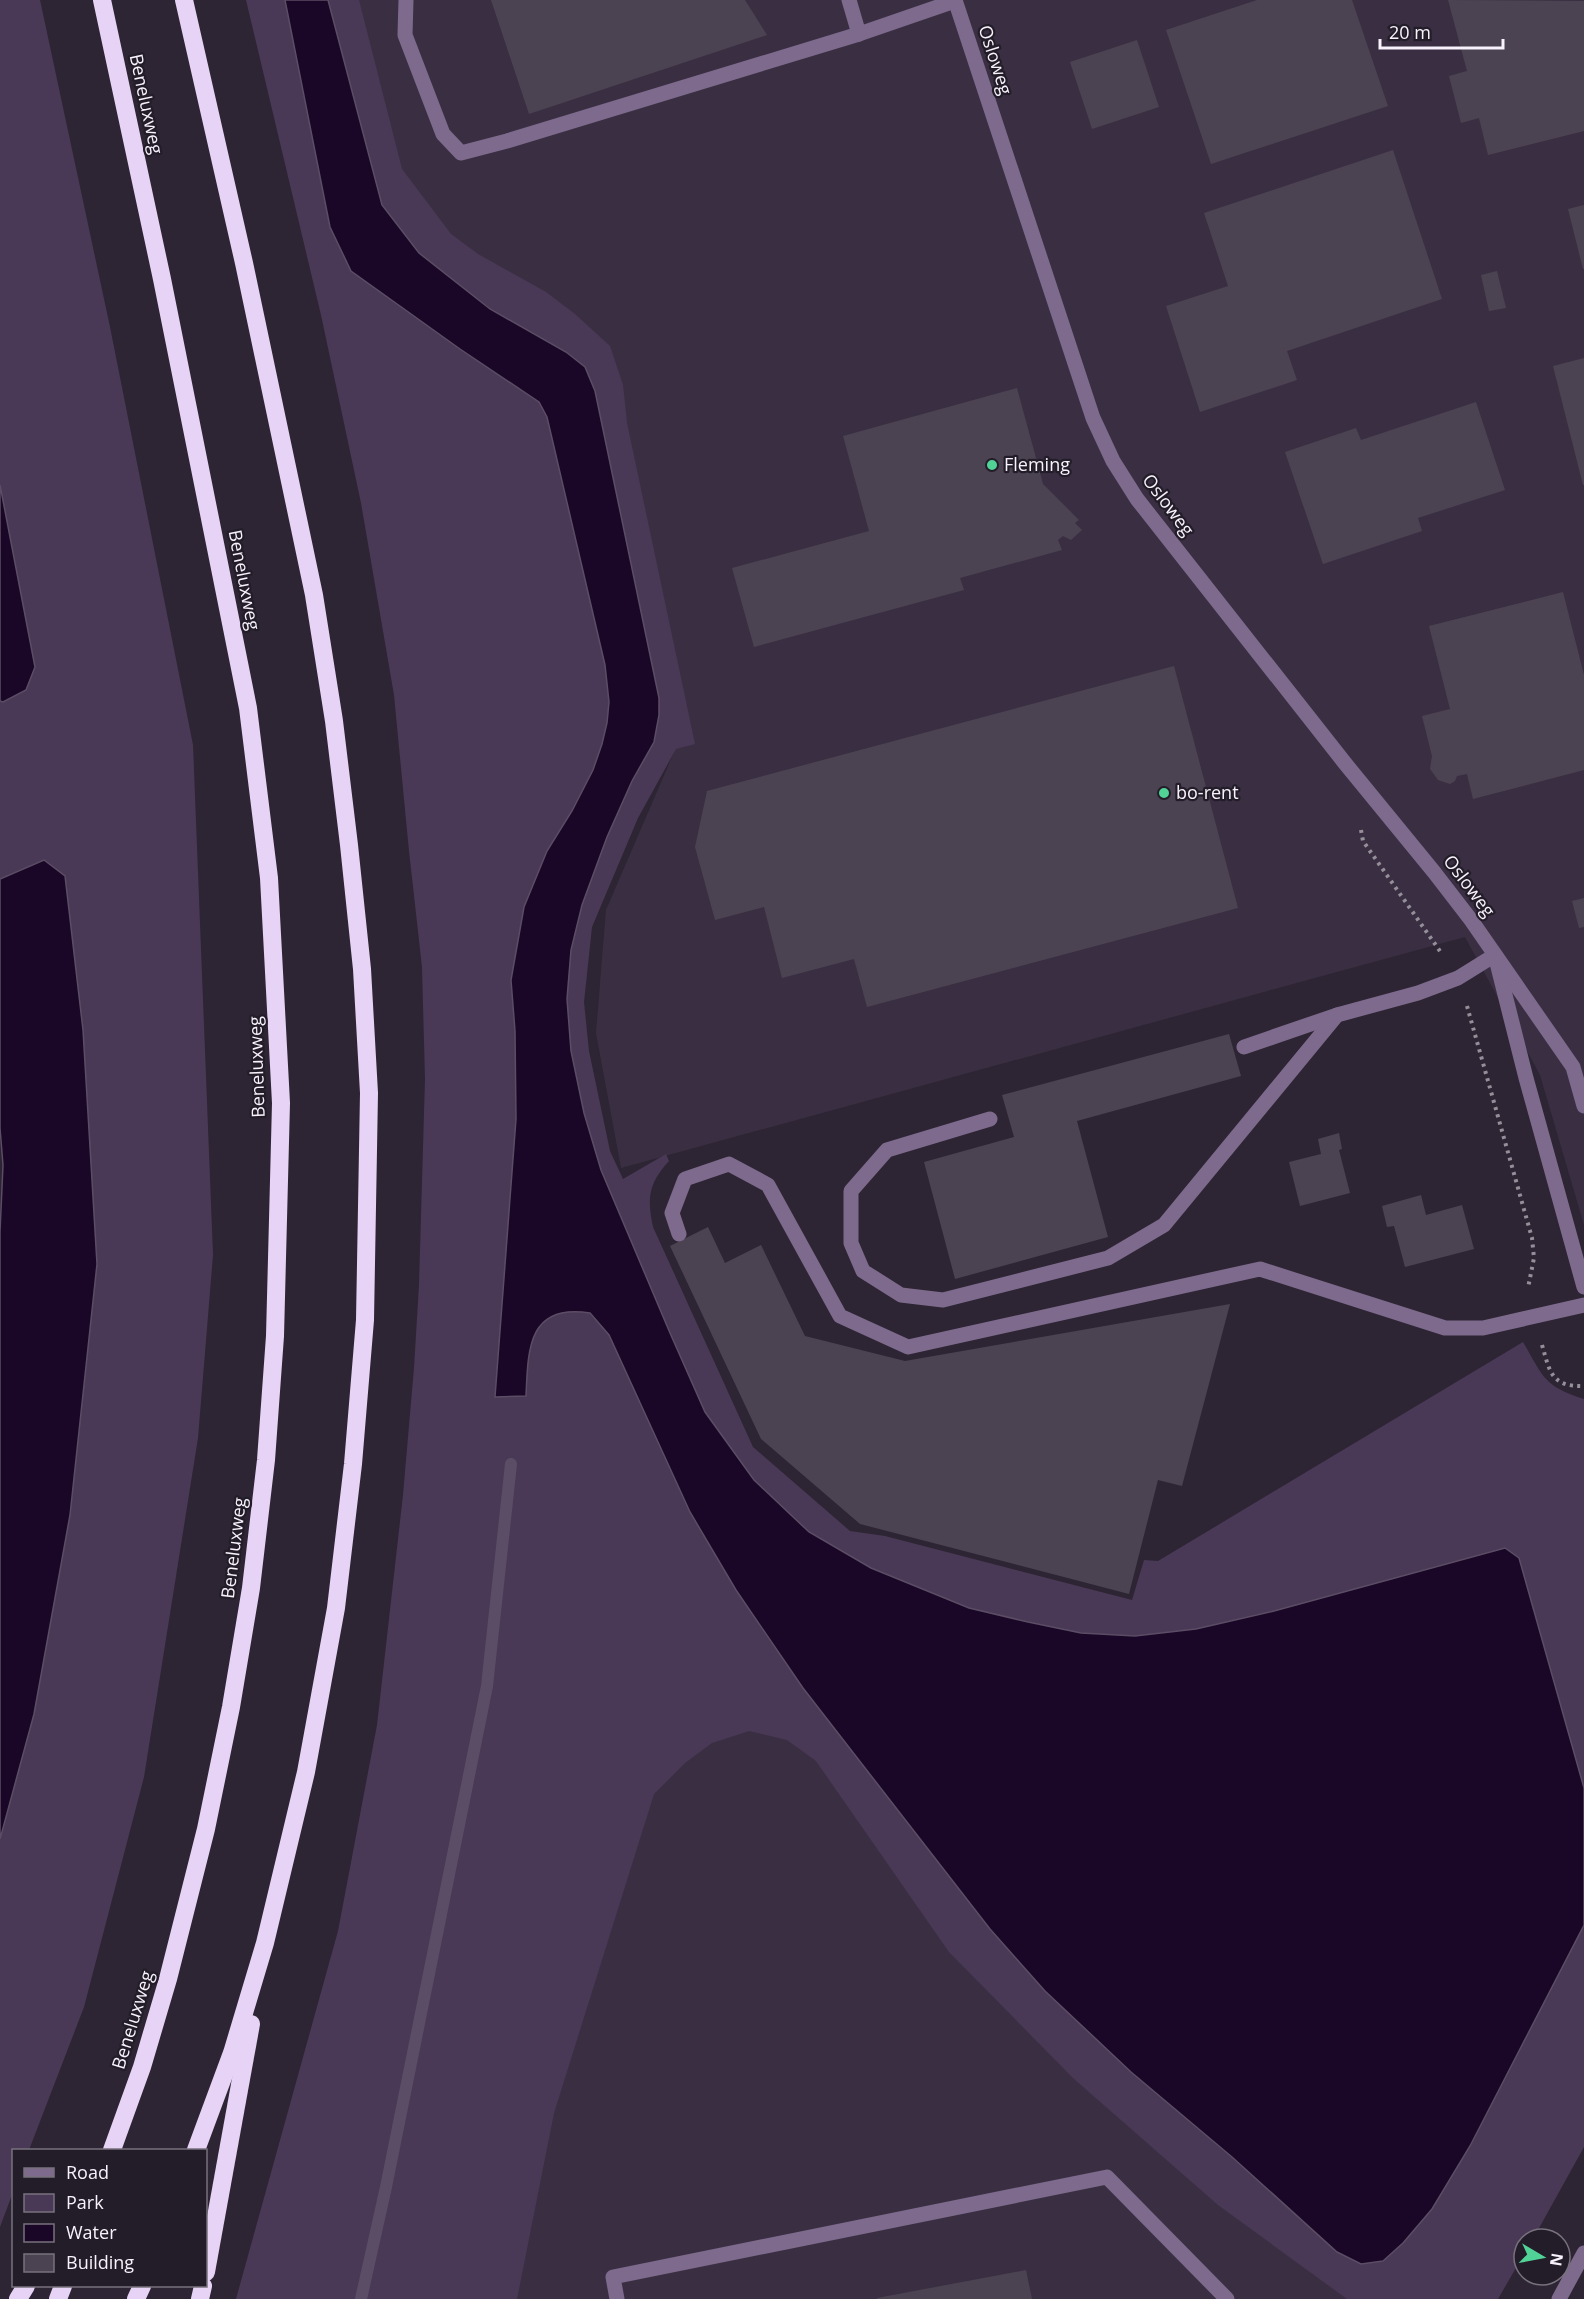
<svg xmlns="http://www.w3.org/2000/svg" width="1584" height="2299" font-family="'Open Sans',sans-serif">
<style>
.built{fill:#3a2f42}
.green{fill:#493956}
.water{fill:#1a0626;stroke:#5c4d66;stroke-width:1.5}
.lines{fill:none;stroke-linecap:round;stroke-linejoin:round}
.stream{stroke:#5c4d66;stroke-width:12}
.building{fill:#4b4352}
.path{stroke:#958f9a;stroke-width:4;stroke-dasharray:3 4.5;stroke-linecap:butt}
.lane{stroke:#7e6a8d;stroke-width:15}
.street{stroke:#7e6a8d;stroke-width:15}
.highway{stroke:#e6d3f5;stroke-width:18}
.poi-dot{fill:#51d397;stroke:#231c29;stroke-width:2}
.labels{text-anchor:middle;stroke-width:4.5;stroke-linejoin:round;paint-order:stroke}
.street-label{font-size:18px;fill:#f7f2fb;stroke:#231c29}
.poi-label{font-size:18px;fill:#f7f2fb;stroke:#231c29;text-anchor:start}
</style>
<rect width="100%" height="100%" fill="#2d2533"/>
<g class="built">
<polygon points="353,0 1584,0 1584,1225 1540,1075 1465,937 621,1168 596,1033 606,910 681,736 611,364 397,193"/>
<polygon points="752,1695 1446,2299 461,2299 533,1789"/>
</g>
<g class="green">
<polygon points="0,0 40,0 110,327 193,745 213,1255 198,1438 144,1777 84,2007 29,2150 14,2150 13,2192 0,2227 0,1839 34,1714 70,1515 97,1264 92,1211 44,860 0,879 0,701 3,702 35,667 0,485"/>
<path d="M 246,0 L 285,0 L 330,227 L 460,349 L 539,402 L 547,417 L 605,665 L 609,702 L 607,723 L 602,744 L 593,770 L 572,812 L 547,851 L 524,907 L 511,979 L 515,1031 L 526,1396 C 528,1348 527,1303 589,1313 L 609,1335 L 690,1512 L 736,1590 L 803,1688 L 990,1929 L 1045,1991 L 1131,2072 L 1232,2157 L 1432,2209 L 1470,2146 L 1584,1925 L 1584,2147 L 1533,2239 L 1524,2239 L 1524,2254 L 1498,2299 L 1347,2299 L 1218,2205 L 1073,2078 L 949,1952 L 816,1761 L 787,1740 L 749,1731 L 712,1743 L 685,1763 L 654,1794 L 554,2113 L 517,2299 L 236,2299 L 338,1931 L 377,1725 L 403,1495 L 414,1368 L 419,1285 L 425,1079 L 422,967 L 409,851 L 394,695 L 361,503 L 321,315 Z"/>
<path d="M 328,0 L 359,0 L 402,169 L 451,234 L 478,254 L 546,292 L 575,314 L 610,346 L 623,385 L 627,423 L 695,744 L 676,749 L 638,818 L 592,927 L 584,1002 L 589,1051 L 610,1151 L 623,1179 L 666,1154 L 669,1161 C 648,1184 647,1198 653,1227 L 753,1447 L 850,1531 L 885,1536 L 1132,1600 L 1144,1560 L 1158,1561 L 1523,1342 C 1543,1376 1543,1386 1584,1399 L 1584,1788 L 1519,1558 L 1505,1548 L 1274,1611 L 1196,1629 L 1135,1636 L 1081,1633 L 1028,1622 L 969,1608 L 871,1568 L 809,1532 L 754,1480 L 705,1412 L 670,1333 L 601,1170 L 584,1113 L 571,1051 L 567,999 L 571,950 L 582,905 L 607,837 L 632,781 L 654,742 L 659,715 L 659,698 L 595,391 L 585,367 L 566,352 L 490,309 L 419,253 L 382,205 Z"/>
</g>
<g class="water">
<path d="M 285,0 L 328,0 L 382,205 L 419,253 L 490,309 L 566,352 L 585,367 L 595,391 L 659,698 L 659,715 L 654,742 L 632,781 L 607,837 L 582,905 L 571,950 L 567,999 L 571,1051 L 584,1113 L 601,1170 L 670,1333 L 705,1412 L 754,1480 L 809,1532 L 871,1568 L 969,1608 L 1028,1622 L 1081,1633 L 1135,1636 L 1196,1629 L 1274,1611 L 1505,1548 L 1519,1558 L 1584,1788 L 1584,1925 L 1470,2146 L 1432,2209 L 1403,2243 L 1383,2261 L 1361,2264 L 1337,2252 L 1232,2157 L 1131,2072 L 1045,1991 L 990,1929 L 803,1688 L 736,1590 L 690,1512 L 609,1335 L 590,1313 C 528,1303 528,1349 526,1396 L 495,1397 L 516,1119 L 515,1031 L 511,980 L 524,907 L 547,851 L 572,811 L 593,770 L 602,744 L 607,723 L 609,702 L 605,665 L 547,417 L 539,402 L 460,349 L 351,271 L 330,227 Z"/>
<polygon points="0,485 35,667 26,690 3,702 0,701"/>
<polygon points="44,860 65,876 83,1030 97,1264 70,1515 34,1714 0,1839 0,1232 3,1165 0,1128 0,879"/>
</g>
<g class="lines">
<polyline class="stream" points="361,2299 386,2187 487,1686 511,1464"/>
</g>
<g class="building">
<polygon points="491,0 745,0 767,35 529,114"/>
<polygon points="1257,0 1352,0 1388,106 1211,164 1166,30"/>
<polygon points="1448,0 1584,1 1584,131 1488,155 1479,118 1461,123 1449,76 1467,71"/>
<polygon points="1137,40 1159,107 1092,129 1070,62"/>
<polygon points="1393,150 1442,299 1287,351 1297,380 1200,412 1166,306 1228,286 1204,213"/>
<polygon points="1584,205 1584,269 1583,269 1568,209"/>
<polygon points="1497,271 1506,308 1489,311 1481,275"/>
<polygon points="1584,358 1584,485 1583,485 1553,366"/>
<polygon points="1017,388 1043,484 1079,520 1075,523 1082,530 1071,540 1063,536 1058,540 1062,550 960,578 964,590 754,647 732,568 869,531 843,436"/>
<polygon points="1476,402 1505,490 1418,518 1422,531 1323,564 1285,452 1356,428 1361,440"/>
<polygon points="1563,592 1584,675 1584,770 1473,799 1467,774 1457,776 1455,781 1450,784 1438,780 1430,769 1432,756 1422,716 1450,709 1429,626"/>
<polygon points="1174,666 1238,908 867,1007 854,959 782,978 764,907 715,920 695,847 707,791"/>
<polygon points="1584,898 1584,927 1579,928 1572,901"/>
<polygon points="1229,1034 1241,1076 1077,1121 1108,1237 955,1279 924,1162 1014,1137 1002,1095"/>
<polygon points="1339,1133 1342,1149 1339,1150 1350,1193 1300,1206 1289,1162 1321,1154 1318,1139"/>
<polygon points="1421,1195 1426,1215 1462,1205 1474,1249 1405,1267 1394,1226 1387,1227 1382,1206"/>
<polygon points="708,1227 725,1263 761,1245 805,1336 905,1361 1230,1304 1182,1486 1158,1480 1129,1594 860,1524 761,1439 670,1246"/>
<polygon points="1026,2270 1032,2299 877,2299 877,2298"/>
</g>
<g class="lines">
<g class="path">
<polyline points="1361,830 1363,841 1442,954"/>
<polyline points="1467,1006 1532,1238 1534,1258 1528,1288"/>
<path d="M 1542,1345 C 1550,1372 1551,1387 1584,1386"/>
</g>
<g class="lane">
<polyline points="406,0 405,35 443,134 461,153 507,141 859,34 955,1"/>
<polyline points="849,0 859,34"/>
<polyline points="1244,1047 1337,1015"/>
<polyline points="990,1119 887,1150 851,1191 851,1243 863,1271 901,1295 943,1300 1108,1258 1164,1225 1337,1015 1418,993 1458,978 1495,955"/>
<polyline points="679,1234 672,1213 685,1179 729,1164 768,1185 840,1316 908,1347 1260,1269 1445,1328 1483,1328 1584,1305"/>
<polyline points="617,2299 613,2277 1107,2177 1227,2299"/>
</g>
<g class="street">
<polyline points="955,0 1093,418 1113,461 1137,499 1344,762 1434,872 1471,920 1573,1067 1584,1106"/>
<polyline points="1497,963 1526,1078 1584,1287"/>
<polyline points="1559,2299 1584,2253"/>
</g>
<g class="highway">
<polyline points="102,0 162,279 248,708 269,878 281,1103 275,1336 266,1460 251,1588 231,1707 206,1829 168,1979 142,2067 112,2150"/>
<polyline points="184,0 244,263 314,595 334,721 349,845 362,969 369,1093 365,1320 353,1464 336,1608 306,1772 265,1943 232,2053 196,2150"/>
<polyline points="206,2272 251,2024"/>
<polyline points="18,2299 26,2286"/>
<polyline points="58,2299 63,2286"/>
<polyline points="136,2299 142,2286"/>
<polyline points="200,2299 203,2286"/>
</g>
</g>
<g class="poi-dot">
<circle cx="992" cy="465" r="6"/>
<circle cx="1164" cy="793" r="6"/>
</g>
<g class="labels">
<g class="street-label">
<text transform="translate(995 60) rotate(72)" y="6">Osloweg</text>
<text transform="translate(146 104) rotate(78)" y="6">Beneluxweg</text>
<text transform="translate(1168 505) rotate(53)" y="6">Osloweg</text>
<text transform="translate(244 580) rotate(79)" y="6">Beneluxweg</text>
<text transform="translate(1469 886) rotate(53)" y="6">Osloweg</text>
<text transform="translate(257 1067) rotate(-92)" y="6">Beneluxweg</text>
<text transform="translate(234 1548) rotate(-83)" y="6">Beneluxweg</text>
<text transform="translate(133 2020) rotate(-73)" y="6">Beneluxweg</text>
</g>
<g class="poi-label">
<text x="1004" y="471">Fleming</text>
<text x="1176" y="799">bo-rent</text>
</g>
</g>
<rect x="12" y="2149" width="195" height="138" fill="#231c29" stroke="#78727d" stroke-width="1.5"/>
<rect x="24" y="2168" width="30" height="9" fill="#7e6a8d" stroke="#78727d" stroke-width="1.5"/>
<text x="66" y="2179" font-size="18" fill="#f7f2fb">Road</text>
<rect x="24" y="2194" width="30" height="18" fill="#493956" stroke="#78727d" stroke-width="1.5"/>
<text x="66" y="2209" font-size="18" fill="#f7f2fb">Park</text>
<rect x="24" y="2224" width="30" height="18" fill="#1a0626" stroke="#78727d" stroke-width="1.5"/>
<text x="66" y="2239" font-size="18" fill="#f7f2fb">Water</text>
<rect x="24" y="2254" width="30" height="18" fill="#4b4352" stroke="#78727d" stroke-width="1.5"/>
<text x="66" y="2269" font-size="18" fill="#f7f2fb">Building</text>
<g transform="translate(1542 2257) rotate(100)"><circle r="28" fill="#231c29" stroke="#78727d" stroke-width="1.5"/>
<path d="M0-4.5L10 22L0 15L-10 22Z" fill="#51d397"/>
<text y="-9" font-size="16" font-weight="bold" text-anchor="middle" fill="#f7f2fb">N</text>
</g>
<path d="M1380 39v9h123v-9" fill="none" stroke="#f7f2fb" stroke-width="3"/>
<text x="1389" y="39" font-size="18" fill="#f7f2fb" stroke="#231c29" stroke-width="4.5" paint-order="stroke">20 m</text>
</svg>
